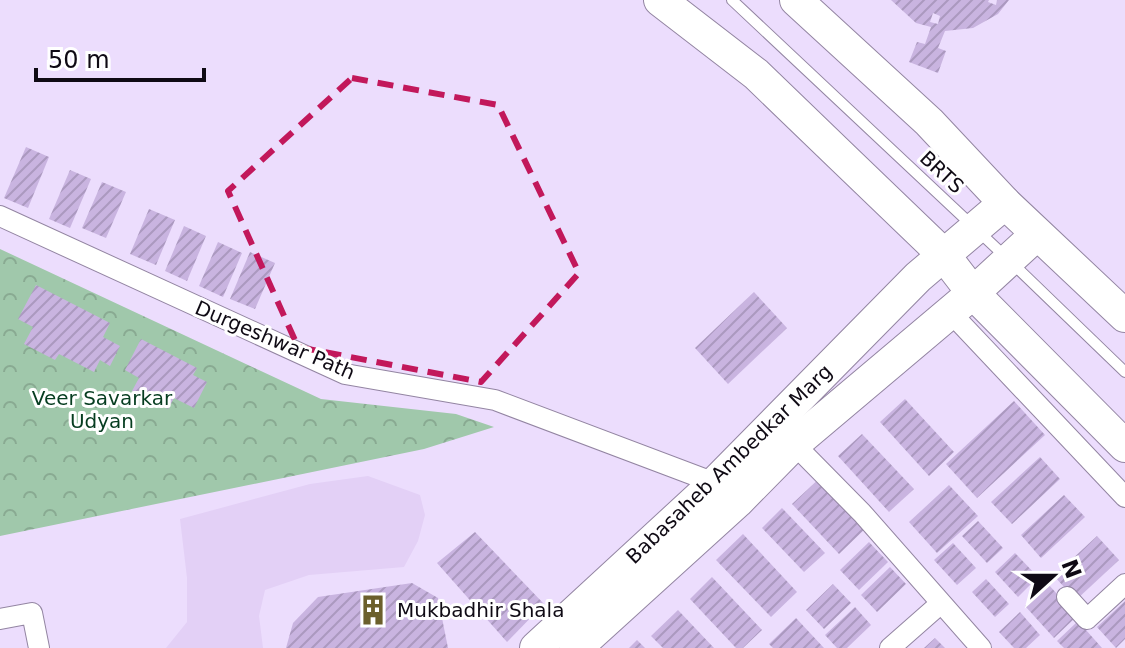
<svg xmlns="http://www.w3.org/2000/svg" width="1125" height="648" font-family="'DejaVu Sans',sans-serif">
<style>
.built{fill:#e3d0f6}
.park{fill:url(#park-crowns)}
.building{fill:url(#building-hatch);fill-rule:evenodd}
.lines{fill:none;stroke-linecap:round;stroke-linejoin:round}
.lane-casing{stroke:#9385a2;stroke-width:12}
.street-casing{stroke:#9385a2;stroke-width:22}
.primary-casing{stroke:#9385a2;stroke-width:34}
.lane{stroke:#fff;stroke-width:10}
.street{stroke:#fff;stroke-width:20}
.primary{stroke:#fff;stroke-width:32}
.marked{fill:none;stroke:#c2185b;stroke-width:6;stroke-dasharray:16 10;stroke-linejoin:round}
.labels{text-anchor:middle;stroke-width:6;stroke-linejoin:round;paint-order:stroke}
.street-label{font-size:20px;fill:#0f0a14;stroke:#fff}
.park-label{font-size:20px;fill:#063d20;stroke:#fff}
.poi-label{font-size:20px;fill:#0f0a14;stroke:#fff;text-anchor:start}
</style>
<defs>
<pattern id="park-crowns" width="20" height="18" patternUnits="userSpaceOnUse" patternTransform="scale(2)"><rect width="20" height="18" fill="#a0c8ab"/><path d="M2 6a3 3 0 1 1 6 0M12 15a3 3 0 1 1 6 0" fill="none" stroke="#89aa92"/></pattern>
<pattern id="building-hatch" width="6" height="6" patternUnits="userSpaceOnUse" patternTransform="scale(2)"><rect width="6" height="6" fill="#c9b4e0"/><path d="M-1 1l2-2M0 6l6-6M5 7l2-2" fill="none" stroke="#ab99bf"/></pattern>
</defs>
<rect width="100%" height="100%" fill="#ecddfd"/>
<polygon class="built" points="368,476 420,495 425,515 418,541 404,567 309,575 265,590 259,616 263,648 166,648 187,622 187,578 180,519 310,484"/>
<polygon class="park" points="0,249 321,399 456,414 494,427 424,449 0,536"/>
<g class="building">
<path d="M 891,0 L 989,0 L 988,2 L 996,5 L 997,0 L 1009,0 L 998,14 L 973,28 L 945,31 L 938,48 L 946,51 L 938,73 L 909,62 L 917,42 L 925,44 L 931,27 L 916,23 ZM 933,13 L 940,16 L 938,24 L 930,22 Z"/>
<polygon points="26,147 49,157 28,208 4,198"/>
<polygon points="70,170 91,179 70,228 49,219"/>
<polygon points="102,182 126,192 106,238 82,228"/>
<polygon points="149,209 175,220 156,265 130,254"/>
<polygon points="184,226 206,236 187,281 165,271"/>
<polygon points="218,242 242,253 223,297 199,286"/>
<polygon points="250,252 275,263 255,309 230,299"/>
<polygon points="36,285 110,323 103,337 120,346 110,366 100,360 94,372 59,354 55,360 24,344 33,327 18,319"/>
<polygon points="754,292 787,328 728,384 695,348"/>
<polygon points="141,339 197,368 193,375 207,382 194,408 174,398 168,409 132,391 139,378 125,370"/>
<polygon points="905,399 954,452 929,476 880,422"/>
<polygon points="1014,401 1045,435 977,498 946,464"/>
<polygon points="862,434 914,489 889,512 838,456"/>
<polygon points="1040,457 1060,479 1012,524 991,502"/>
<polygon points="821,477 868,526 839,554 792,504"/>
<polygon points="949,485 978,516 937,553 909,522"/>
<polygon points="1064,495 1085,517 1041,558 1021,535"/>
<polygon points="782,508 825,553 804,572 762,528"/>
<polygon points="978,521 1003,548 987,563 962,536"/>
<polygon points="475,532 544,604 507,642 437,563"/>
<polygon points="743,534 797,592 771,617 716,560"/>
<polygon points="1097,536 1119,560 1076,600 1054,576"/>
<polygon points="869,542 888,562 859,590 840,570"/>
<polygon points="953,543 976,568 957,585 934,560"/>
<polygon points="1015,553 1038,577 1018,597 995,572"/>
<polygon points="890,567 906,584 877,612 861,595"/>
<polygon points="712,577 762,630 743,648 736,648 690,599"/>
<polygon points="986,579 1009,604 995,617 972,592"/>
<polygon points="412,583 438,598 448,648 286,648 293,623 318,597"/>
<polygon points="833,584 851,603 824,629 806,610"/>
<polygon points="1048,584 1077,616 1054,638 1025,606"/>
<polygon points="1125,601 1125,639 1116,648 1097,627"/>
<polygon points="855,607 871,625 847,648 837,648 825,635"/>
<polygon points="678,610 714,648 663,648 651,636"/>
<polygon points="1020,612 1040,635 1026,648 1014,648 999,632"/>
<polygon points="796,618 824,648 773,648 769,644"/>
<polygon points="1078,621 1102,648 1064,648 1057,641"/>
<polygon points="935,638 945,648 924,648"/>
<polygon points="637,640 645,648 629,648"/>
</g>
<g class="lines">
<g class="lane-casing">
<polyline id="lane" points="732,0 1010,261 1125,372"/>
</g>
<g class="street-casing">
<g id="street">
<polyline points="0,216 345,374 495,400 715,483 722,489"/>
<polyline points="950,312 1125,497"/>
<polyline points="794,444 862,513 981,648"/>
<polyline points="1067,597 1087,619 1125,584"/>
<polyline points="0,619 32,613 39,648"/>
<polyline points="890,648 940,604"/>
</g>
</g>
<g class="primary-casing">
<g id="primary">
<polyline points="660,0 756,74 840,155 943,254 973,293 1125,446"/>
<polyline points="796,0 929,122 1005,203 1125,316"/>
<polyline points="536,648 715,483 918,277 1005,203"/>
<polyline points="576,648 737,502 794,444 973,293 1037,234"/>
</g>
</g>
<use href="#lane" class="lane"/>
<use href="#street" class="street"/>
<use href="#primary" class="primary"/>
</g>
<path class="marked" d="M 352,78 L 498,105 L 579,273 L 481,382 L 298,347 L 228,191 Z"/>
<defs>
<g id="building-bare" transform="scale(2.4)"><path d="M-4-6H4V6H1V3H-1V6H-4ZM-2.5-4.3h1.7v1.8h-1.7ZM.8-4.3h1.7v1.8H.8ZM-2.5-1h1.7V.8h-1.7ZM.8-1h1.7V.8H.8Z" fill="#6b5f2c" stroke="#fff" stroke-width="2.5" paint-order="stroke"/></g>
</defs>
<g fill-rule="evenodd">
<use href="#building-bare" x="373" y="610"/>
</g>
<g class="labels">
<g class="street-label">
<text transform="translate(942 172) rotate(43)" y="7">BRTS</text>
<text transform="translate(275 340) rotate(23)" y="7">Durgeshwar Path</text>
<text transform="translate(729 464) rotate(-44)" y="7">Babasaheb Ambedkar Marg</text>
</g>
<g class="park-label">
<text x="102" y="405">Veer Savarkar<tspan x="102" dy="23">Udyan</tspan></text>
</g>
<g class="poi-label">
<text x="397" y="617">Mukbadhir Shala</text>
</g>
</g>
<g transform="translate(1053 576) rotate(69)" stroke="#ffffff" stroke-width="6" paint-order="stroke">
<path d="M0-6L14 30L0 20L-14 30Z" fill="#0f0a14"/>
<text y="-12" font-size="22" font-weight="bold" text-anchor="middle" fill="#0f0a14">N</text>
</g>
<path d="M36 68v12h168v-12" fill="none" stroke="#0f0a14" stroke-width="4"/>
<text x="48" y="68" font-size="24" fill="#0f0a14" stroke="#ffffff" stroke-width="6" paint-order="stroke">50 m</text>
</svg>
